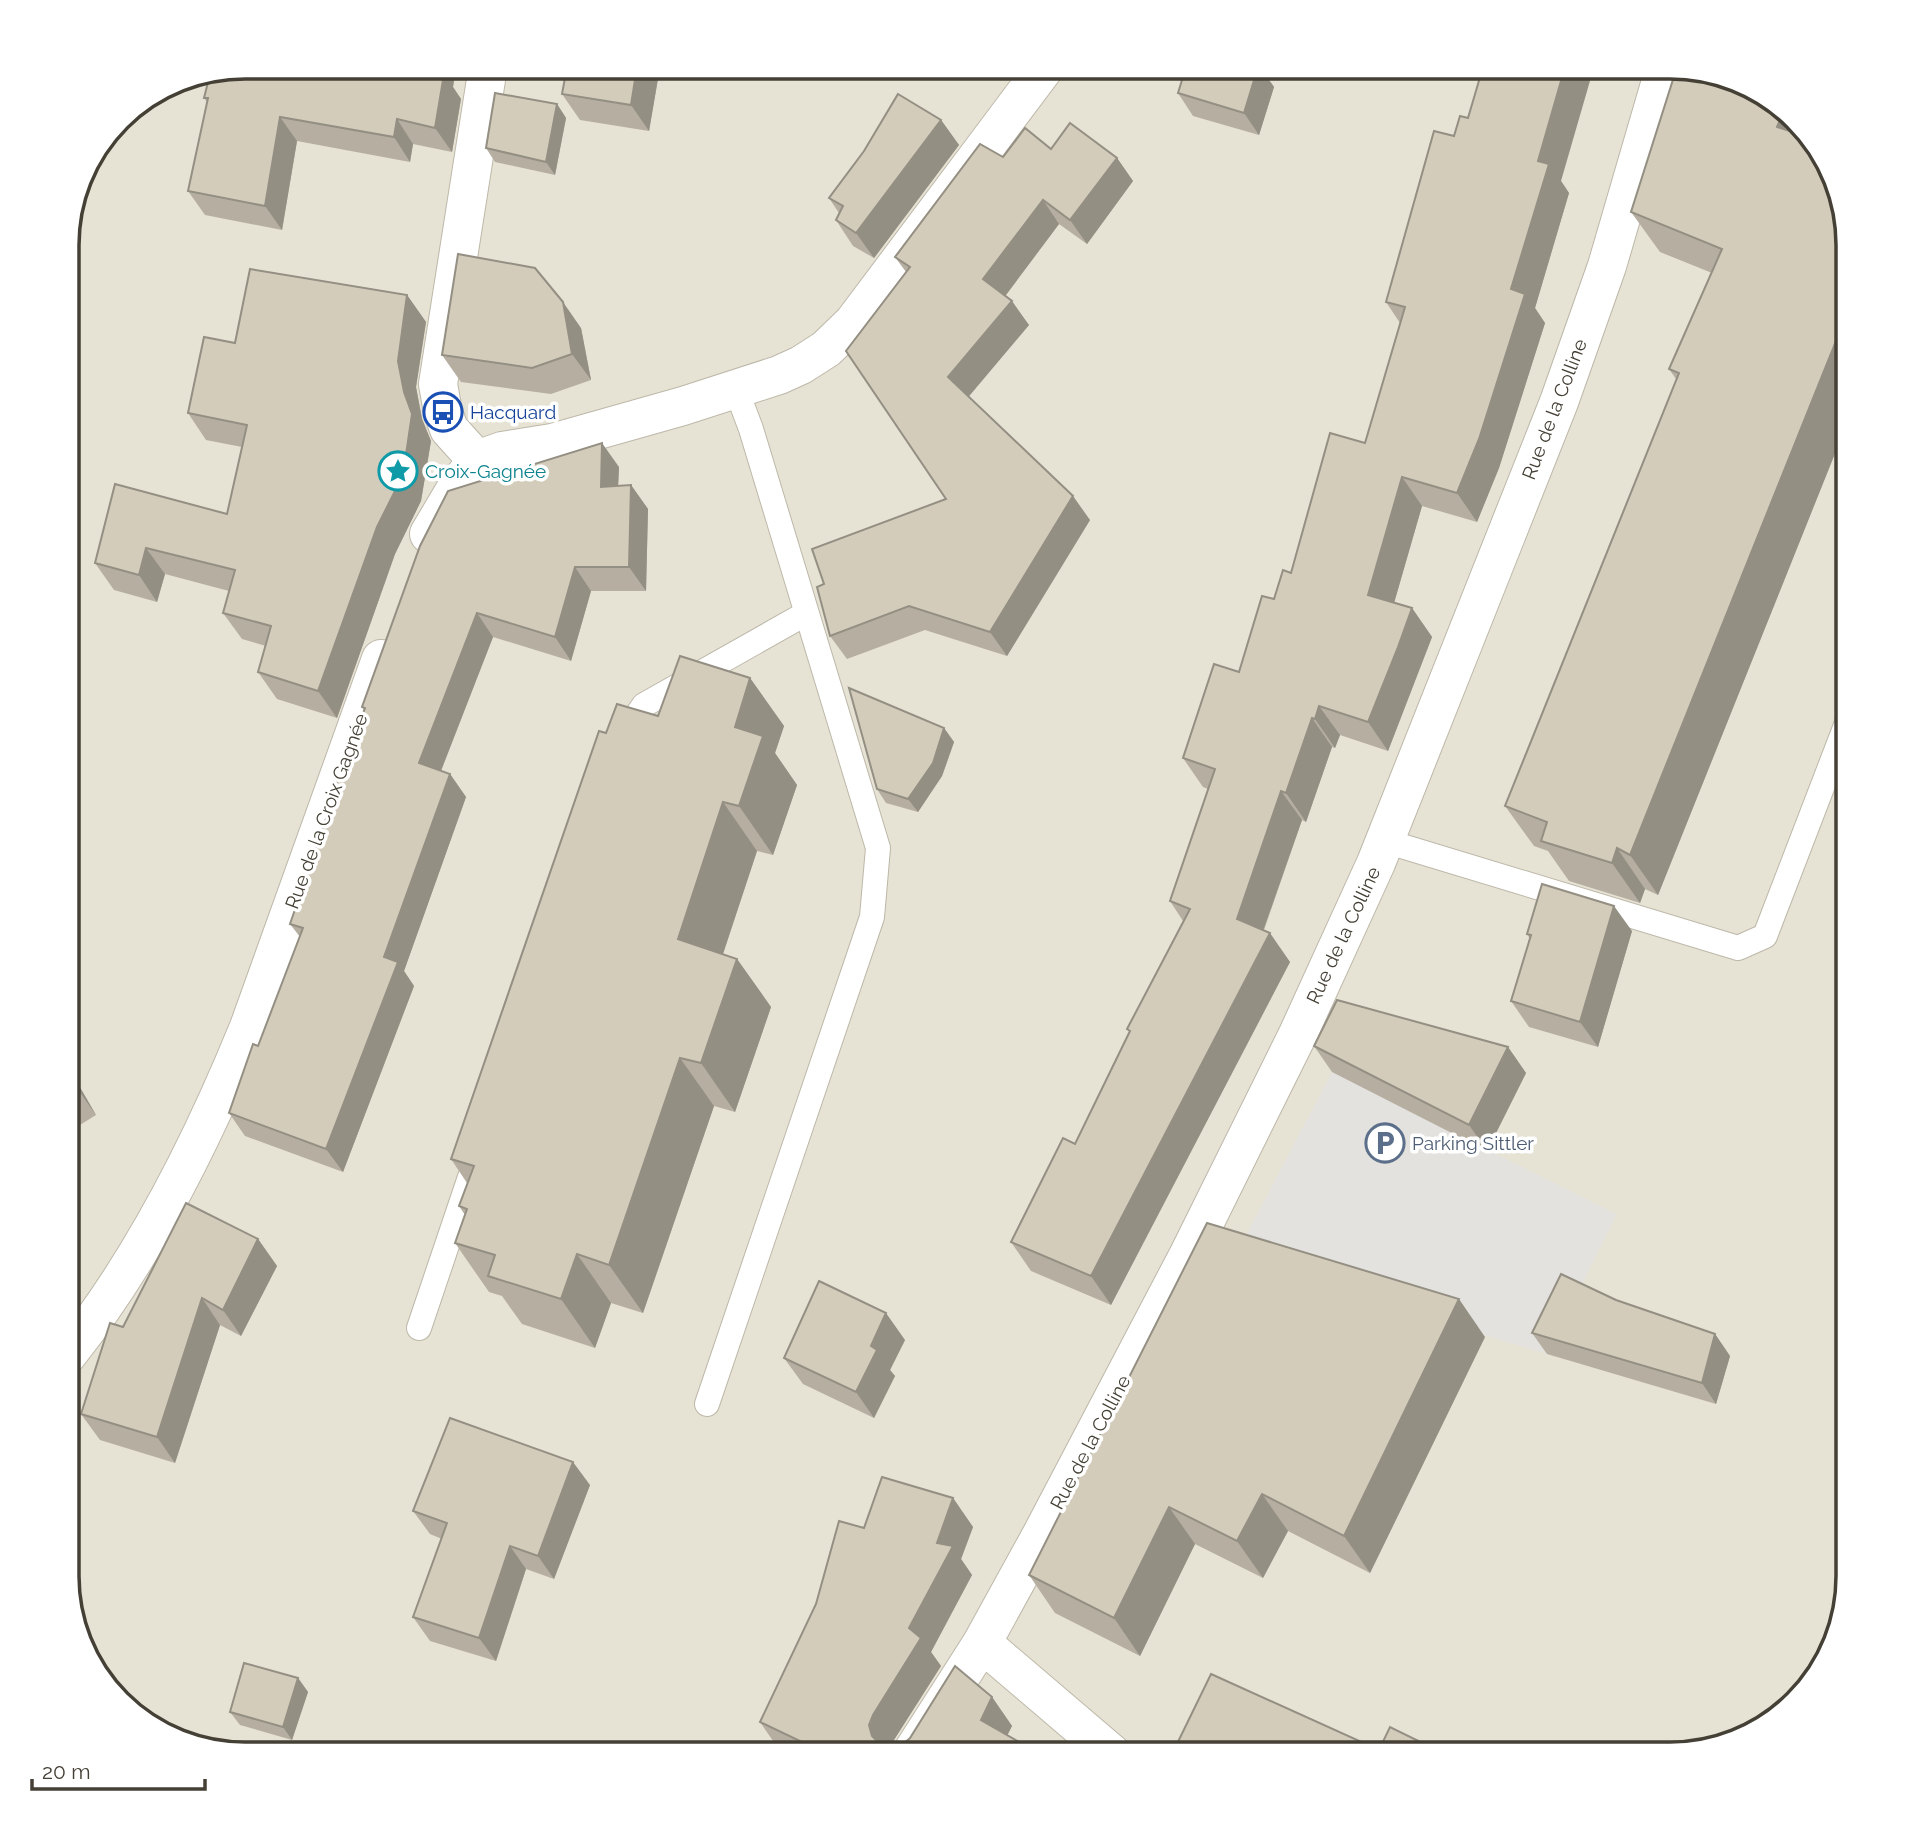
<svg xmlns="http://www.w3.org/2000/svg" width="1915" height="1821" font-family="Raleway,sans-serif">
<style>
.residential{fill:#e6e2d4}
.parking{fill:#e3e2de}
.lines{fill:none;stroke-linecap:round;stroke-linejoin:round}
.service-casing{stroke:#bdb8a9;stroke-width:26}
.minor-casing{stroke:#bdb8a9;stroke-width:40}
.service{stroke:#fff;stroke-width:24}
.minor{stroke:#fff;stroke-width:38}
.wall{fill:#b6afa1}
.shaded-wall{fill:#948f83}
.building{fill:#d4ccbb;stroke:#948f83;stroke-width:2}
.labels{text-anchor:middle;stroke-width:7;stroke-linejoin:round;paint-order:stroke}
.street-label{font-size:19px;fill:#454035;stroke:#fff}
.transit-label{font-size:19px;fill:#164399;stroke:#fff;text-anchor:start}
.culture-label{font-size:19px;fill:#0d838f;stroke:#fff;text-anchor:start}
.service-label{font-size:19px;fill:#4e5e75;stroke:#fff;text-anchor:start}
.rim{fill:none;stroke:#454035;stroke-width:3.5}
</style>
<rect width="100%" height="100%" fill="#f2f0e6"/>
<polygon class="residential" points="245,67 1681,67 1749,85 1796,119 1835,176 1848,234 1848,1576 1835,1645 1796,1702 1739,1741 1681,1754 245,1754 176,1741 119,1702 80,1645 67,1587 67,233 85,166 127,111 177,80"/>
<polygon class="parking" points="1332,1072 1617,1214 1547,1354 1233,1260"/>
<g class="lines">
<g class="service-casing">
<g id="service">
<polyline points="622,736 644,705 805,614"/>
<polyline points="1385,841 1738,948 1765,936 1848,720"/>
<polyline points="419,1328 470,1177"/>
<polyline points="707,1404 872,917 878,848 751,429 736,389"/>
</g>
</g>
<g class="minor-casing">
<g id="minor">
<polyline points="477,460 449,429 443,412 438,384 488,67"/>
<polyline points="429,534 458,485 477,460 502,451 552,443 683,406 779,375 801,365 826,349 853,323 1045,67"/>
<path d="M 67,1355 C 144,1259 203,1140 249,1027 L 381,659"/>
<polyline points="982,1643 1112,1754"/>
<polyline points="911,1754 982,1643 1043,1532 1190,1252 1298,1034 1376,863 1559,402 1607,266 1665,67"/>
</g>
</g>
<use href="#service" class="service"/>
<use href="#minor" class="minor"/>
</g>
<g class="wall">
<polygon points="245,66 456,67 453,87 461,99 452,152 413,144 410,162 297,141 282,230 205,215 188,191 207,102 204,98"/>
<polygon points="567,67 660,67 649,131 580,120 562,94"/>
<polygon points="1136,67 1260,67 1274,87 1259,135 1193,116 1178,93 1182,80"/>
<polygon points="557,104 566,118 555,175 495,162 486,148"/>
<polygon points="1786,111 1802,135 1848,234 1848,421 1658,895 1645,889 1640,903 1569,881 1548,851 1534,846 1505,806 1676,379 1669,369 1712,273 1660,252 1631,212"/>
<polygon points="941,120 959,145 874,258 853,246 836,220 839,213 829,198"/>
<polygon points="1051,149 1117,158 1133,181 1087,244 1059,224 1005,296 1029,325 968,397 1090,520 1007,656 925,630 847,659 830,636 824,584 946,499 906,272 895,257 1003,157"/>
<polygon points="1561,181 1569,193 1535,308 1545,323 1499,468 1477,522 1422,506 1394,603 1412,608 1432,637 1388,751 1340,735 1335,748 1332,747 1306,822 1302,820 1264,930 1290,962 1111,1305 1031,1271 1011,1242 1075,1144 1130,1032 1127,1029 1183,921 1170,901 1208,789 1203,787 1183,758 1239,672 1274,599 1291,573 1365,443 1400,323 1386,302"/>
<polygon points="407,295 426,322 416,387 422,419 431,441 421,501 395,554 337,718 277,699 258,672 266,646 242,639 223,613 229,591 165,574 157,602 114,590 95,563 227,514 242,447 206,440 188,413 235,343"/>
<polygon points="581,328 591,380 551,394 461,382 442,355"/>
<polygon points="619,467 618,486 631,485 648,509 646,591 591,591 571,661 493,637 441,771 450,774 466,797 404,971 414,986 343,1172 245,1136 229,1113 258,1046 300,937 290,924 332,802 330,800 364,710 362,707"/>
<polygon points="750,678 784,726 775,753 797,785 773,855 757,851 723,954 737,959 771,1007 735,1112 714,1106 643,1313 611,1303 595,1348 522,1324 502,1296 489,1292 455,1243 465,1215 459,1206 467,1183 451,1159 606,733 658,716"/>
<polygon points="944,728 954,742 942,776 918,812 886,803 877,789"/>
<polygon points="1632,931 1598,1047 1529,1027 1511,1001 1530,939 1527,934"/>
<polygon points="1314,1046 1508,1047 1526,1073 1487,1151 1332,1072"/>
<polygon points="67,1065 96,1115 67,1133"/>
<polygon points="258,1239 277,1266 241,1336 220,1325 175,1463 100,1440 81,1414 123,1327"/>
<polygon points="1616,1300 1715,1334 1730,1356 1716,1404 1547,1354 1532,1333"/>
<polygon points="1485,1337 1370,1573 1288,1531 1263,1578 1195,1544 1140,1656 1055,1613 1029,1575"/>
<polygon points="905,1340 890,1370 895,1376 874,1418 803,1384 784,1358"/>
<polygon points="590,1485 554,1579 526,1569 496,1661 430,1641 413,1617 442,1539 430,1534 413,1511"/>
<polygon points="953,1498 973,1527 961,1559 972,1575 931,1652 941,1666 892,1743 891,1747 902,1745 992,1697 1012,1726 1007,1735 1040,1754 788,1754 780,1751 760,1722 864,1528"/>
<polygon points="298,1678 308,1692 292,1740 240,1725 230,1712"/>
</g>
<g class="shaded-wall">
<polygon points="436,67 456,67 453,87 461,99 452,152 435,128 435,73"/>
<polygon points="637,67 660,67 649,131 631,105"/>
<polygon points="1258,67 1260,67 1274,87 1259,135 1244,113"/>
<polygon points="1565,67 1594,67 1561,181 1569,193 1535,308 1545,323 1499,468 1477,522 1457,493 1538,161"/>
<polygon points="557,104 566,118 555,175 546,162"/>
<polygon points="1784,110 1786,111 1813,150 1777,127"/>
<polygon points="280,117 297,141 282,230 265,206"/>
<polygon points="397,119 413,144 410,162 394,137"/>
<polygon points="941,120 959,145 874,258 856,233"/>
<polygon points="1117,158 1133,181 1087,244 1070,220"/>
<polygon points="1043,200 1059,224 1000,303 983,279"/>
<polygon points="407,295 426,322 416,387 422,419 431,441 421,501 395,554 337,718 318,691 404,392 398,361"/>
<polygon points="1012,301 1029,325 965,401 948,377"/>
<polygon points="563,302 581,328 591,380 572,354"/>
<polygon points="1848,311 1848,421 1658,895 1630,855"/>
<polygon points="602,443 619,467 617,510 601,487"/>
<polygon points="1402,477 1422,506 1388,624 1368,595"/>
<polygon points="631,485 648,509 646,591 629,567"/>
<polygon points="1073,496 1090,520 1007,656 990,632"/>
<polygon points="146,548 165,574 157,602 139,575"/>
<polygon points="575,567 591,591 571,661 555,637"/>
<polygon points="1412,608 1432,637 1388,751 1368,722"/>
<polygon points="477,613 493,637 435,786 419,763"/>
<polygon points="750,678 784,726 775,753 797,785 773,855 739,806 735,727"/>
<polygon points="1319,706 1340,735 1335,748 1315,719"/>
<polygon points="1312,718 1332,747 1306,822 1286,793"/>
<polygon points="944,728 954,742 942,776 918,812 908,799"/>
<polygon points="450,774 466,797 404,971 414,986 343,1172 326,1149 384,957"/>
<polygon points="1281,791 1302,820 1257,948 1237,919"/>
<polygon points="723,802 757,851 712,987 678,939"/>
<polygon points="1617,848 1645,889 1640,903 1612,863"/>
<polygon points="1614,906 1632,931 1598,1047 1580,1022"/>
<polygon points="1270,933 1290,962 1111,1305 1091,1276"/>
<polygon points="737,959 771,1007 735,1112 701,1063"/>
<polygon points="1508,1047 1526,1073 1487,1151 1469,1125"/>
<polygon points="680,1058 714,1106 643,1313 609,1265"/>
<polygon points="67,1065 96,1115 79,1091 67,1070"/>
<polygon points="258,1239 277,1266 241,1336 223,1310"/>
<polygon points="577,1254 611,1303 595,1348 561,1299"/>
<polygon points="202,1298 220,1325 175,1463 157,1437"/>
<polygon points="1459,1299 1485,1337 1370,1573 1344,1536"/>
<polygon points="886,1313 905,1340 890,1370 895,1376 874,1418 856,1392 871,1346"/>
<polygon points="1715,1334 1730,1356 1716,1404 1702,1383"/>
<polygon points="573,1462 590,1485 554,1579 538,1556"/>
<polygon points="1262,1494 1288,1531 1263,1578 1237,1541"/>
<polygon points="953,1498 973,1527 961,1559 972,1575 931,1652 941,1666 892,1743 889,1754 872,1736 869,1725 873,1715 909,1628 937,1543"/>
<polygon points="1169,1507 1195,1544 1140,1656 1114,1618"/>
<polygon points="67,1542 72,1550 67,1569"/>
<polygon points="510,1546 526,1569 496,1661 479,1638"/>
<polygon points="298,1678 308,1692 292,1740 283,1727"/>
<polygon points="992,1697 1012,1726 1001,1748 981,1720"/>
</g>
<g class="building">
<polygon points="245,66 436,67 435,73 444,74 435,128 397,119 394,137 280,117 265,206 188,191 208,98 204,98 210,74"/>
<polygon points="567,67 637,67 631,105 562,94"/>
<polygon points="1186,67 1258,67 1244,113 1178,93"/>
<polygon points="1483,67 1565,67 1538,161 1549,164 1511,289 1525,294 1479,439 1457,493 1402,477 1368,595 1412,608 1398,647 1368,722 1319,706 1315,719 1312,718 1286,793 1281,791 1237,919 1270,933 1091,1276 1011,1242 1063,1138 1075,1144 1130,1031 1127,1029 1190,909 1170,901 1215,769 1183,758 1214,664 1239,672 1262,596 1274,599 1283,570 1291,573 1330,433 1365,443 1405,307 1386,302 1434,131 1454,136 1460,116 1468,118"/>
<polygon points="1677,67 1699,72 1781,108 1784,110 1777,127 1808,137 1835,176 1848,234 1848,311 1630,855 1617,848 1612,863 1541,841 1547,822 1505,806 1679,373 1669,369 1722,249 1631,212"/>
<polygon points="495,93 557,104 546,162 486,148"/>
<polygon points="898,94 941,120 856,233 836,220 843,206 829,198 864,151"/>
<polygon points="1070,123 1117,158 1070,220 1043,200 983,279 1012,301 948,377 1073,496 990,632 909,606 830,636 817,587 824,584 812,549 946,499 846,351 910,267 895,257 980,144 1003,157 1025,128 1051,149"/>
<polygon points="458,254 535,268 563,302 572,354 532,368 442,355"/>
<polygon points="250,269 407,295 398,361 404,392 412,414 403,475 377,527 318,691 258,672 271,626 223,613 235,570 146,548 139,575 95,563 115,484 227,514 247,425 188,413 204,337 235,343"/>
<polygon points="602,443 601,487 631,485 629,567 575,567 555,637 477,613 419,763 450,774 384,957 398,962 326,1149 229,1113 253,1044 258,1046 303,928 290,924 332,801 330,800 365,708 362,707 420,546 448,491"/>
<polygon points="680,656 750,678 735,727 763,736 739,806 723,802 678,939 737,959 701,1063 680,1058 609,1265 577,1254 561,1299 488,1276 495,1255 455,1243 467,1209 459,1206 474,1166 451,1159 599,731 606,733 617,704 658,716"/>
<polygon points="849,688 944,728 933,763 908,799 877,789"/>
<polygon points="1542,884 1614,906 1580,1022 1511,1001 1531,935 1527,934"/>
<polygon points="1337,1000 1508,1047 1469,1125 1314,1046"/>
<polygon points="67,1070 79,1091 67,1098"/>
<polygon points="186,1203 258,1239 223,1310 202,1298 157,1437 81,1414 110,1323 123,1327"/>
<polygon points="1207,1223 1459,1299 1344,1536 1262,1494 1237,1541 1169,1507 1114,1618 1029,1575"/>
<polygon points="1848,1249 1848,1269 1844,1267"/>
<polygon points="1561,1274 1616,1300 1715,1334 1702,1383 1532,1333"/>
<polygon points="819,1281 886,1313 871,1346 877,1350 856,1392 784,1358"/>
<polygon points="450,1418 573,1462 538,1556 510,1546 479,1638 413,1617 447,1523 413,1511"/>
<polygon points="882,1477 953,1498 937,1543 953,1546 909,1628 921,1638 873,1715 869,1725 872,1736 880,1744 890,1747 902,1745 910,1738 955,1666 992,1697 981,1720 1040,1754 827,1754 760,1722 816,1604 839,1521 864,1528"/>
<polygon points="244,1663 298,1678 283,1727 230,1712"/>
<polygon points="1211,1674 1379,1750 1390,1727 1445,1754 1184,1754 1174,1750"/>
</g>
<defs>
<g id="bus-ring" transform="scale(2.0125)"><circle r="9.5" fill="#fff" stroke="#1a4fb4" stroke-width="1.5"/><path d="M-5-6H5V4H4V6H2V4H-2V6H-4V4H-5ZM-3.5-4V0h7V-4ZM-3.5 1.2v1.5H-2V1.2ZM2 1.2v1.5H3.5V1.2Z" fill="#1a4fb4"/></g>
<g id="sight-ring" transform="scale(2.0125)"><circle r="9.5" fill="#fff" stroke="#0f9aa8" stroke-width="1.5"/><path d="M0-6L1.8-2.2L6-1.7L2.9 1.2L3.7 5.4L0 3.3L-3.7 5.4L-2.9 1.2L-6-1.7L-1.8-2.2Z" fill="#0f9aa8"/></g>
<g id="parking-ring" transform="scale(2.0125)"><circle r="9.5" fill="#fff" stroke="#5c6f8a" stroke-width="1.5"/><path d="M-3.5-5.5H1a3.5 3.5 0 0 1 0 7H-1V5.5H-3.5ZM-1-3.4V-.6H.8a1.4 1.4 0 0 0 0-2.8Z" fill="#5c6f8a"/></g>
</defs>
<g fill-rule="evenodd">
<use href="#bus-ring" x="443" y="412"/>
<use href="#sight-ring" x="398" y="471"/>
<use href="#parking-ring" x="1385" y="1143"/>
</g>
<g class="labels">
<g class="street-label">
<text transform="translate(1554 409) rotate(-69)" y="7">Rue de la Colline</text>
<text transform="translate(326 811) rotate(-70)" y="7">Rue de la Croix Gagnée</text>
<text transform="translate(1343 935) rotate(-65)" y="7">Rue de la Colline</text>
<text transform="translate(1090 1442) rotate(-62)" y="7">Rue de la Colline</text>
</g>
<g class="transit-label">
<text x="470" y="419">Hacquard</text>
</g>
<g class="culture-label">
<text x="425" y="478">Croix-Gagnée</text>
</g>
<g class="service-label">
<text x="1412" y="1150">Parking Sittler</text>
</g>
</g>
<path d="M0 0H1915V1821H0ZM245 79H1670A166 166 0 0 1 1836 245V1576A166 166 0 0 1 1670 1742H245A166 166 0 0 1 79 1576V245A166 166 0 0 1 245 79Z" fill="#fff" fill-rule="evenodd"/>
<path class="rim" d="M245 79H1670A166 166 0 0 1 1836 245V1576A166 166 0 0 1 1670 1742H245A166 166 0 0 1 79 1576V245A166 166 0 0 1 245 79Z"/>
<path d="M32 1779v10h173v-10" fill="none" stroke="#454035" stroke-width="3.5"/>
<text x="42" y="1779" font-size="21" fill="#454035" stroke="#ffffff" stroke-width="5" paint-order="stroke">20 m</text>
</svg>
